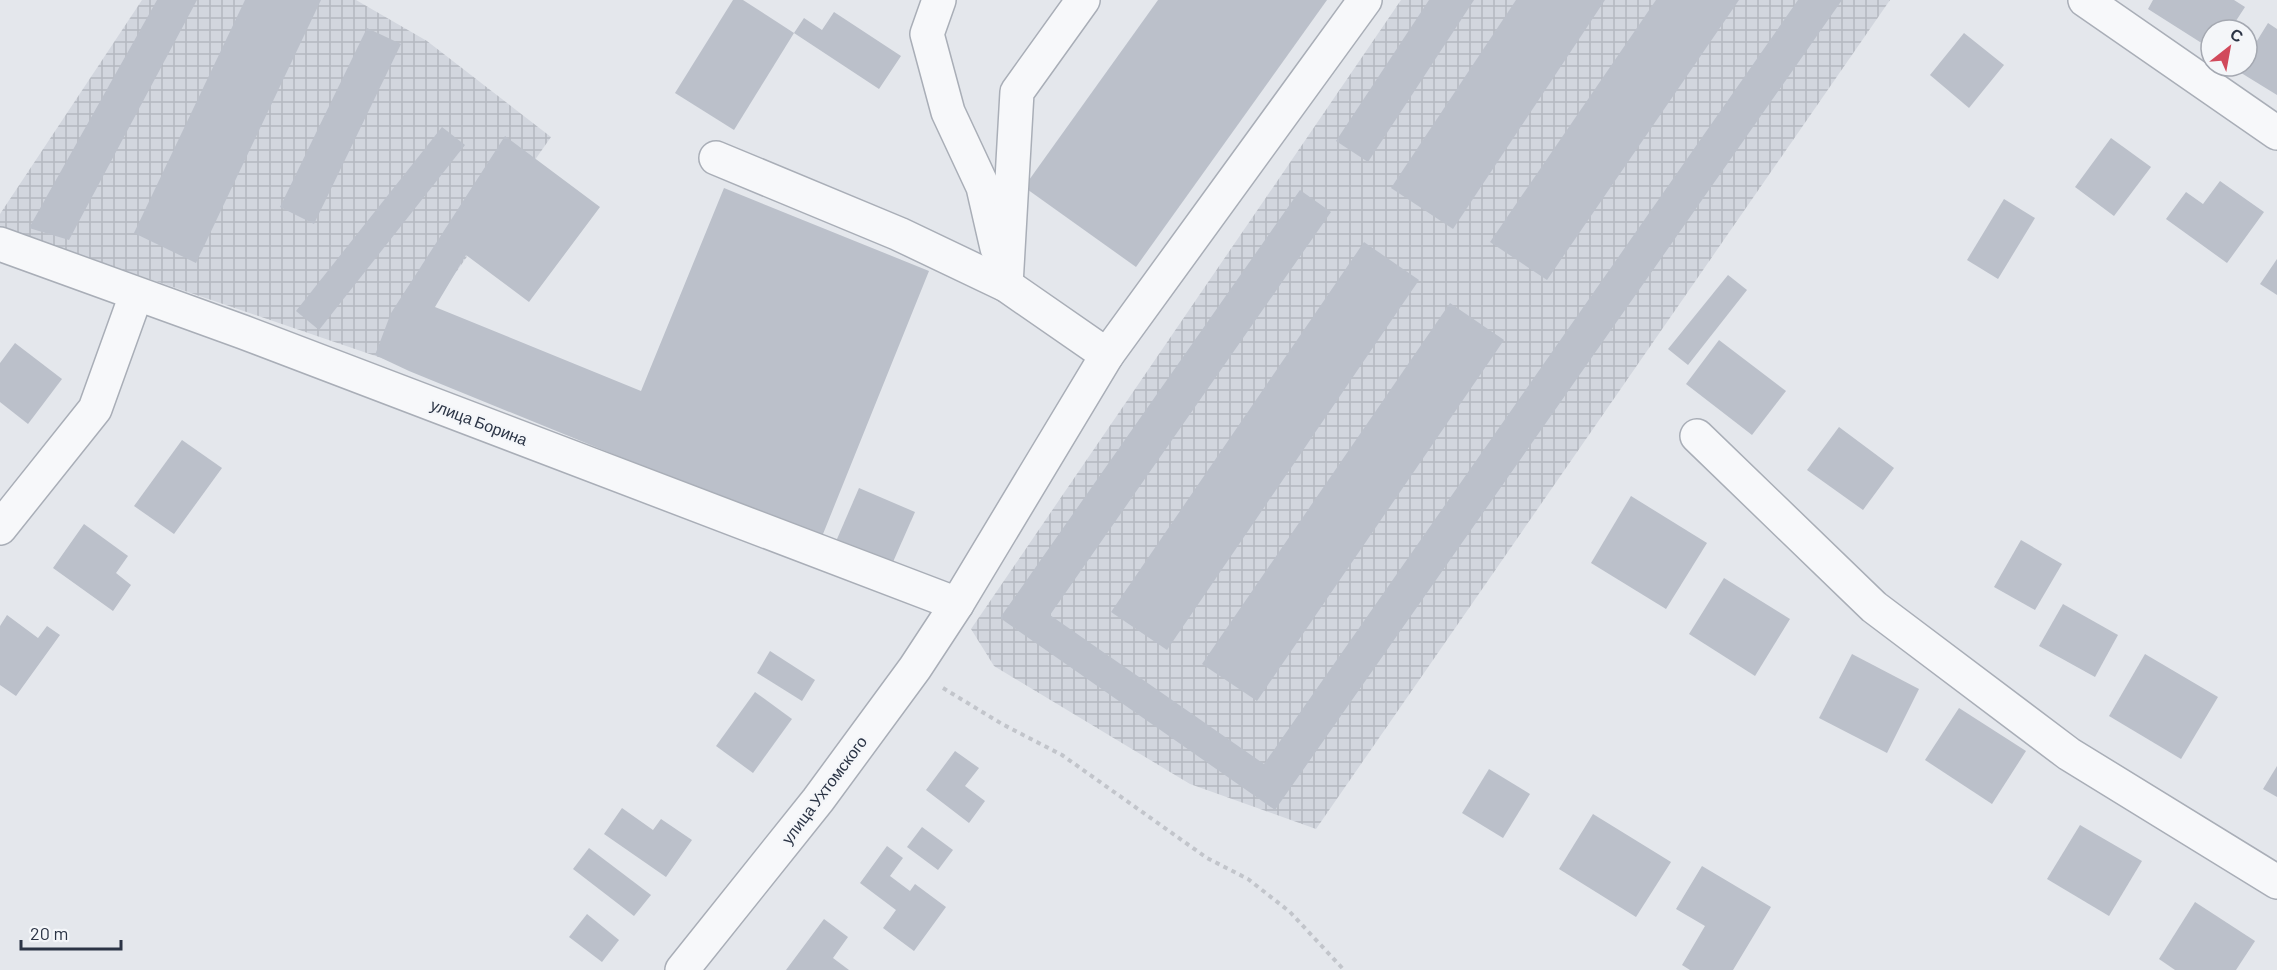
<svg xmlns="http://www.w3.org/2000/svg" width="2277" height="970" font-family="Barlow,sans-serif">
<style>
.industrial{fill:url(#industrial-grid)}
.building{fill:#bbc0ca}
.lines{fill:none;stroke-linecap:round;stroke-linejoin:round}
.minor-casing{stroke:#a9aeb7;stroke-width:36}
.path{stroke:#c2c5cb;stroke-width:4;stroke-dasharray:4.5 4.5;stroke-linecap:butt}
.minor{stroke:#f7f8fa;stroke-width:33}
.labels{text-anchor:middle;stroke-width:4.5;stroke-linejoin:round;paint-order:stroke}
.street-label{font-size:16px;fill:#2b3445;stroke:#f4f6f9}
</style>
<defs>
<pattern id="industrial-grid" width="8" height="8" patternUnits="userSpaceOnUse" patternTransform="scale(1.5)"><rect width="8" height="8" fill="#d2d6de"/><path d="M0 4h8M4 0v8" fill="none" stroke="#b4b8c0"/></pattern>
</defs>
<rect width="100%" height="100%" fill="#e4e7ec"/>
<g class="industrial">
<polygon points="142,0 356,0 427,41 551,137 393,362 0,228 0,214"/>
<polygon points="1401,0 1890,0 1316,829 1190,784 994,666 971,629"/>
</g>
<g class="building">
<polygon points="157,0 197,0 69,240 29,228"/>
<polygon points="245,0 321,0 196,263 134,233"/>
<polygon points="733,0 743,0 794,33 734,130 675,93"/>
<polygon points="1158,0 1327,0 1136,267 1024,187"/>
<polygon points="1429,0 1474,0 1368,162 1336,141"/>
<polygon points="1516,0 1605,0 1453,229 1391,188"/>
<polygon points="1656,0 1739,0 1547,280 1490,242"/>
<polygon points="1798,0 1842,0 1275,810 1000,618 1300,190 1331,212 1050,615 1264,764"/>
<polygon points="2153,0 2234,0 2245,7 2230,30 2211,30 2211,49 2148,9"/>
<polygon points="834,12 901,56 879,89 794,33 804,18 822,30"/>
<polygon points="2268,23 2277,29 2277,95 2238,71 2241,66 2247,66 2247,57"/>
<polygon points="367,28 401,44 314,224 280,207"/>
<polygon points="1964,33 2004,65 1969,108 1930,75"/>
<polygon points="442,127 465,145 319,330 296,311"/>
<polygon points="505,136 600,207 529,302 466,255 435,307 641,391 724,188 929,271 821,539 409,371 375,355 391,313"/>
<polygon points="2111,138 2151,167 2114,216 2075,187"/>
<polygon points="2220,181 2264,212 2227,263 2166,219 2186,192 2203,204"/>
<polygon points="2004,199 2035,218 1998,279 1967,260"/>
<polygon points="1364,242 1419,280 1167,650 1111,612"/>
<polygon points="2277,259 2277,295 2260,284"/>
<polygon points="1728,275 1747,290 1688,365 1668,349"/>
<polygon points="1450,303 1504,340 1257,701 1202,664"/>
<polygon points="1719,340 1786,391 1752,435 1686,384"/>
<polygon points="15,343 62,379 28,424 0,402 0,363"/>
<polygon points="1839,427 1894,468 1863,510 1807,470"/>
<polygon points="182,440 222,468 174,534 134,506"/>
<polygon points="859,488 915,512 889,571 834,546"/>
<polygon points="1631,496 1707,543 1666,609 1591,563"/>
<polygon points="84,524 128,556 116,573 131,585 113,611 53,568"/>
<polygon points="2021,540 2062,564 2035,610 1994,587"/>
<polygon points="1724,578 1790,619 1755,676 1689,634"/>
<polygon points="2063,604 2118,635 2095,677 2039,646"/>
<polygon points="7,615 38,638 47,626 60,635 16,696 0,685 0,626"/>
<polygon points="770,651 815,680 802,701 757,673"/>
<polygon points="1852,654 1919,689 1887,753 1819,718"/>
<polygon points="2145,654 2218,697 2181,759 2109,716"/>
<polygon points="755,692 792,719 753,773 716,746"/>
<polygon points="1959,708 2026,751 1992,804 1925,760"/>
<polygon points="955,751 979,768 965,786 985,801 969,823 926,790"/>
<polygon points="2277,766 2277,797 2263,789"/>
<polygon points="1489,769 1530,794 1503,838 1462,813"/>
<polygon points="622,808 653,830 661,819 692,840 666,877 604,834"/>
<polygon points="1593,814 1671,862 1636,917 1559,869"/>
<polygon points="2080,825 2142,861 2109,916 2047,879"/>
<polygon points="922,827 953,850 938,870 907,847"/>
<polygon points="887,846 903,858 890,876 910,891 915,884 946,907 914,951 883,928 896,910 860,883"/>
<polygon points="589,848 651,895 634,916 573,869"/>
<polygon points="1702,866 1771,907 1733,970 1690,970 1682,965 1705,926 1676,909"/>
<polygon points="2195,902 2255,941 2236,970 2175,970 2159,959"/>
<polygon points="587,914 619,940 602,962 569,937"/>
<polygon points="824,919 848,937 833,958 849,970 786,970"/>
</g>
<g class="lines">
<g class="minor-casing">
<g id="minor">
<polyline points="939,0 927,34 948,112 983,187 997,248"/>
<polyline points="2085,0 2277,133"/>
<polyline points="716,158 899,234 1006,285 1107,355"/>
<polyline points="0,244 243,332 957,604"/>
<polyline points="1006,285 1017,92 1083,0"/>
<polyline points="1697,436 1874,607 2069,754 2277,882"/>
<polyline points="0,528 95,409 136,295"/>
<polyline points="682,970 818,800 915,668 957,604 1107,355 1365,0"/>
</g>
</g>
<polyline class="path" points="943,688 1002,724 1062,755 1207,858 1248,879 1290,912 1344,970"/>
<use href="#minor" class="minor"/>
</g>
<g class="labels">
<g class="street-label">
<text transform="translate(479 422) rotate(21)" y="6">улица Борина</text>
<text transform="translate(824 790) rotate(-53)" y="6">улица Ухтомского</text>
</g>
</g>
<g transform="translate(2229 48) rotate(31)"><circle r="28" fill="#f4f6f9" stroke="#a4a8b1" stroke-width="1.5"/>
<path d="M0-4.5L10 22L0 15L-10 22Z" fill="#d1495b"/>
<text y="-9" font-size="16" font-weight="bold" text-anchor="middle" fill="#2b3445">С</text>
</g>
<path d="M21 940v9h100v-9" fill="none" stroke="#2b3445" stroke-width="3"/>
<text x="30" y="940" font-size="18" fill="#2b3445" stroke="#f4f6f9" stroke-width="4.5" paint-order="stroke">20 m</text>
</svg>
